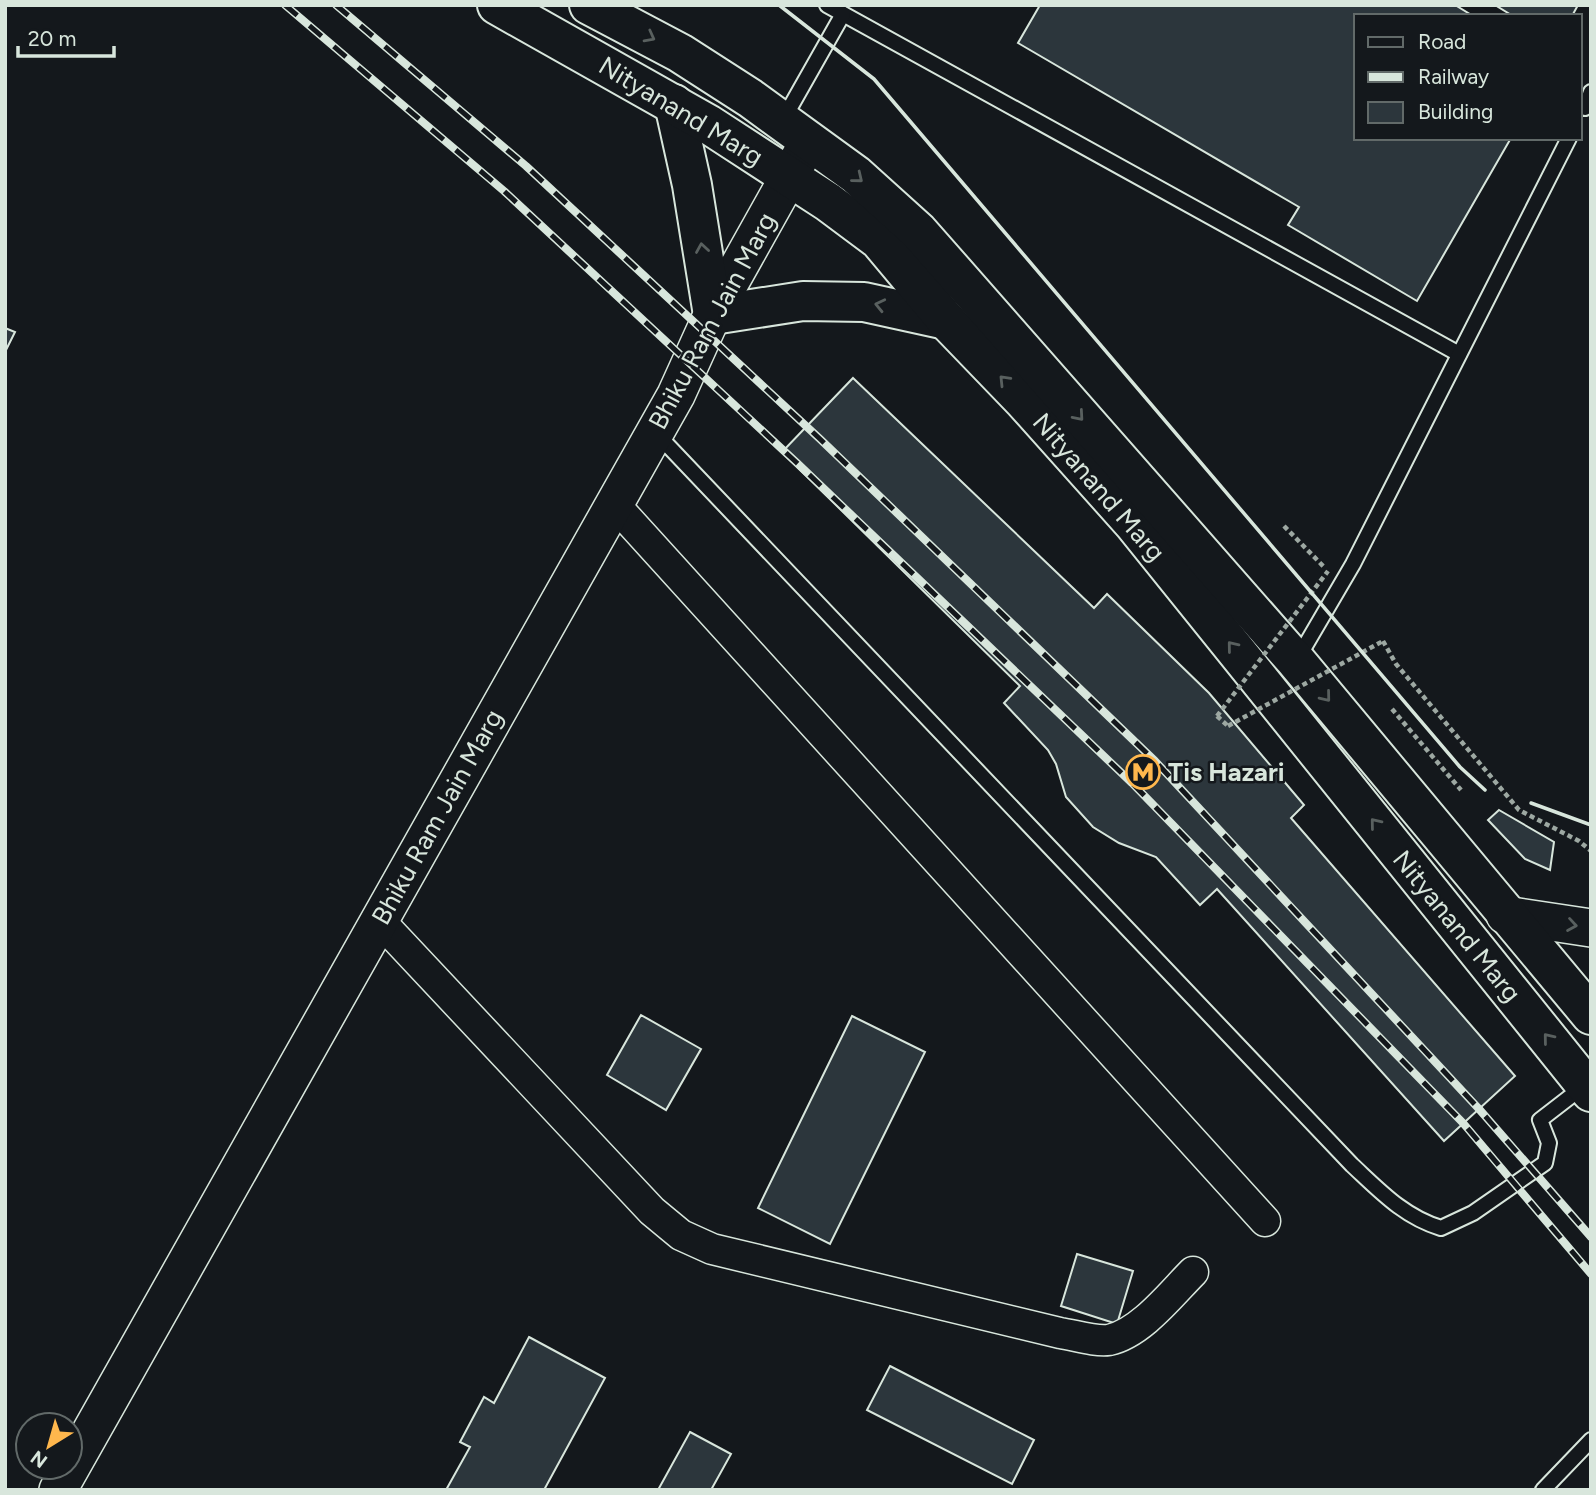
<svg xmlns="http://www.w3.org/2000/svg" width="1596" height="1495" font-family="Figtree,sans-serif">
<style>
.building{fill:#2c363c;stroke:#d8e6dc;stroke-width:2}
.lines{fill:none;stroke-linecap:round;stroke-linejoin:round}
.service-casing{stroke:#d8e6dc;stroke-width:18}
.minor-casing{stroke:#d8e6dc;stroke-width:33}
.tertiary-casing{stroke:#d8e6dc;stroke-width:40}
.secondary-casing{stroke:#d8e6dc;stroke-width:42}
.primary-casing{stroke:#d8e6dc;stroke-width:42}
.path{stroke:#9da8a2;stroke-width:4.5;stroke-dasharray:5 3.5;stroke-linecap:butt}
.service{stroke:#14181c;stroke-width:14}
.minor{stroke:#14181c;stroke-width:30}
.tertiary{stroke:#14181c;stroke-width:37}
.secondary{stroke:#14181c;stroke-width:38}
.primary{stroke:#14181c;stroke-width:38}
.rail-casing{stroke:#d8e6dc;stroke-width:8}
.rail{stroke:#14181c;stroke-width:5;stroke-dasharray:16;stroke-linecap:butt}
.path-bridge{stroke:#9da8a2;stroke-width:4.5;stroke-dasharray:5 3.5;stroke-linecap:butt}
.wall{stroke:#d8e6dc;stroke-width:3.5}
.oneway{stroke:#59605f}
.labels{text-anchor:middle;stroke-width:5;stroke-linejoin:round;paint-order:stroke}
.street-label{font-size:26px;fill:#d8e6dc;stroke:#14181c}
.poi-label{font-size:26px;font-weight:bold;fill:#d8e6dc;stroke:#14181c;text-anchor:start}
</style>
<rect width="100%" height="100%" fill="#14181c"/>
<g class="building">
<polygon points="1040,5 1455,5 1473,16 1356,16 1356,138 1511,138 1417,301 1288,225 1299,207 1018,43"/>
<polygon points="1495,5 1578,5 1572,16 1513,16"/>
<polygon points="5,328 15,332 5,352"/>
<polygon points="853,378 1094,608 1107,594 1209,693 1304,805 1291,818 1515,1076 1444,1141 1217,889 1200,905 1156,857 1119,843 1093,827 1066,797 1056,764 1048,750 1004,703 1020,686 782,452"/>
<polygon points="1499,810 1554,842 1550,870 1525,859 1488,820"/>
<polygon points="641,1015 701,1049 666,1110 607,1075"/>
<polygon points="852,1016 925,1052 830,1244 758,1208"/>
<polygon points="1077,1254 1133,1271 1117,1324 1061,1306"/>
<polygon points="529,1337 605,1378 544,1490 446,1490 470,1447 460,1442 484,1397 494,1403"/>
<polygon points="890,1366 1034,1440 1012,1484 867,1410"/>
<polygon points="690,1432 731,1454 711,1490 658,1490"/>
</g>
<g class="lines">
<g class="service-casing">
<g id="service">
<polyline points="827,5 1459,354"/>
<polyline points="1585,108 1591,92"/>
<polyline points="783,120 843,14"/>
<path d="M 656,433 L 1352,1165 C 1380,1191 1404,1217 1441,1228 L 1473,1213 L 1545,1163 L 1549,1143 L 1540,1120 L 1584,1086"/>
<polyline points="1298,658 1353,564 1569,138"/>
<polyline points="1543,1490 1591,1440"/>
</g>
</g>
<g class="minor-casing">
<g id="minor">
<polyline points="614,504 1265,1221"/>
<path d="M 379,920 L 652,1211 L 681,1235 L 712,1249 L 1060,1333 C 1074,1335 1095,1342 1109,1340 C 1141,1333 1171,1294 1193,1272"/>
</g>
</g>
<g class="tertiary-casing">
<g id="tertiary">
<polyline points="1505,915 1591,928"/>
<polyline points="58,1490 676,395 715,309 809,141"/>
</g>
</g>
<g class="secondary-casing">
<polyline id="secondary" points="674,104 692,185 713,315 803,301 864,302 946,320"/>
</g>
<g class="primary-casing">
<g id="primary">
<polyline points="497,5 708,124 828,202 879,240 946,320 1024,401 1134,524 1591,1092"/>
<polyline points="589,5 680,53 750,98 856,175 918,231 1296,661 1591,1015"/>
</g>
</g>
<g class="path">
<polyline points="1284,526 1325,568"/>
<polyline points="1383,641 1396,664 1519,810 1579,841 1591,851"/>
<polyline points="1392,709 1461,790"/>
<polyline points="1217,716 1228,726"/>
</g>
<use href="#service" class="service"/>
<use href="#minor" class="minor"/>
<use href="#tertiary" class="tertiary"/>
<use href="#secondary" class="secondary"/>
<use href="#primary" class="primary"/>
<g class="rail-casing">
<g id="rail">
<polyline points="285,5 504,191 797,463 1132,783 1463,1123 1591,1274"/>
<polyline points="336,5 526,166 820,439 1155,761 1479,1109 1591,1237"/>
</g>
</g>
<use href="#rail" class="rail"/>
<g class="path-bridge">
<polyline points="1217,716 1328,571"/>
<polyline points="1228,726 1383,641"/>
</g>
<g class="wall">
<polyline points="779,5 874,79 1460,767 1485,790"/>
<polyline points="1531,803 1591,825"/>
</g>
</g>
<defs><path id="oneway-chevron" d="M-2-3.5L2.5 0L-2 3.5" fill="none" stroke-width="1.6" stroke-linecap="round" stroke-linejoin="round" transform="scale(1.75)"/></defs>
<g class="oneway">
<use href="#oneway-chevron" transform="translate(650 37) rotate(28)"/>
<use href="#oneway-chevron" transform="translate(858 178) rotate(39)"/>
<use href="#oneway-chevron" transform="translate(702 248) rotate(-99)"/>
<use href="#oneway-chevron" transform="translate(880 305) rotate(-167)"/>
<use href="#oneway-chevron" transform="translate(1004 380) rotate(-134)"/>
<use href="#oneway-chevron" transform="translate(1079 416) rotate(49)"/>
<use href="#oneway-chevron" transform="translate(1232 646) rotate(-129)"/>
<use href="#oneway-chevron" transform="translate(1326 697) rotate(51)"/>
<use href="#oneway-chevron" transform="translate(1375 823) rotate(-129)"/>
<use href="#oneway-chevron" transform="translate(1572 925) rotate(9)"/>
<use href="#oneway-chevron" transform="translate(1548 1038) rotate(-129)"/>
</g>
<defs>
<g id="metro-ring" transform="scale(1.75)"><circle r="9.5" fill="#14181c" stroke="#ffb74d" stroke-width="1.5"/><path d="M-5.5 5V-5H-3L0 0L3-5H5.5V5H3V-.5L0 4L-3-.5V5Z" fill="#ffb74d"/></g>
</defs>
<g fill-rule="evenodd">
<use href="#metro-ring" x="1143" y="772"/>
</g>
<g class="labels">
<g class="street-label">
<text transform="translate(681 111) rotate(31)" y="9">Nityanand Marg</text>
<text transform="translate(712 321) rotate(-62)" y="9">Bhiku Ram Jain Marg</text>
<text transform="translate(1099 487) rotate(49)" y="9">Nityanand Marg</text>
<text transform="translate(437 817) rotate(-61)" y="9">Bhiku Ram Jain Marg</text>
<text transform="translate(1457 926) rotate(51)" y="9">Nityanand Marg</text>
</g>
<g class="poi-label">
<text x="1168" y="781">Tis Hazari</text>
</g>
</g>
<rect width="1596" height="1495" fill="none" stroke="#d8e6dc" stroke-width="14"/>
<rect x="1354" y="14" width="228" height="126" fill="#14181c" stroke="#626a69" stroke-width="2"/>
<rect x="1368" y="37" width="35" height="10" fill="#14181c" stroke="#626a69" stroke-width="2"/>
<text x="1418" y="49" font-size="21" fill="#d8e6dc">Road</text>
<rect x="1368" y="72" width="35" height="10" fill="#d8e6dc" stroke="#626a69" stroke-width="2"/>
<text x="1418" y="84" font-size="21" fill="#d8e6dc">Railway</text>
<rect x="1368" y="102" width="35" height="21" fill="#2c363c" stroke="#626a69" stroke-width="2"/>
<text x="1418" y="119" font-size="21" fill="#d8e6dc">Building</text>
<g transform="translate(49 1446) rotate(217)"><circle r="33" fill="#14181c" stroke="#626a69" stroke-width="2"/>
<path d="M0-5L12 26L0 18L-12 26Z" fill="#ffb74d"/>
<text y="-10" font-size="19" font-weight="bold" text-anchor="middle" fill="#d8e6dc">N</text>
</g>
<path d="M18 46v10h96v-10" fill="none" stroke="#d8e6dc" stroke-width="3.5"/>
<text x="28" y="46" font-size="21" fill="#d8e6dc" stroke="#14181c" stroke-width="5" paint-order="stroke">20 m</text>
</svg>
